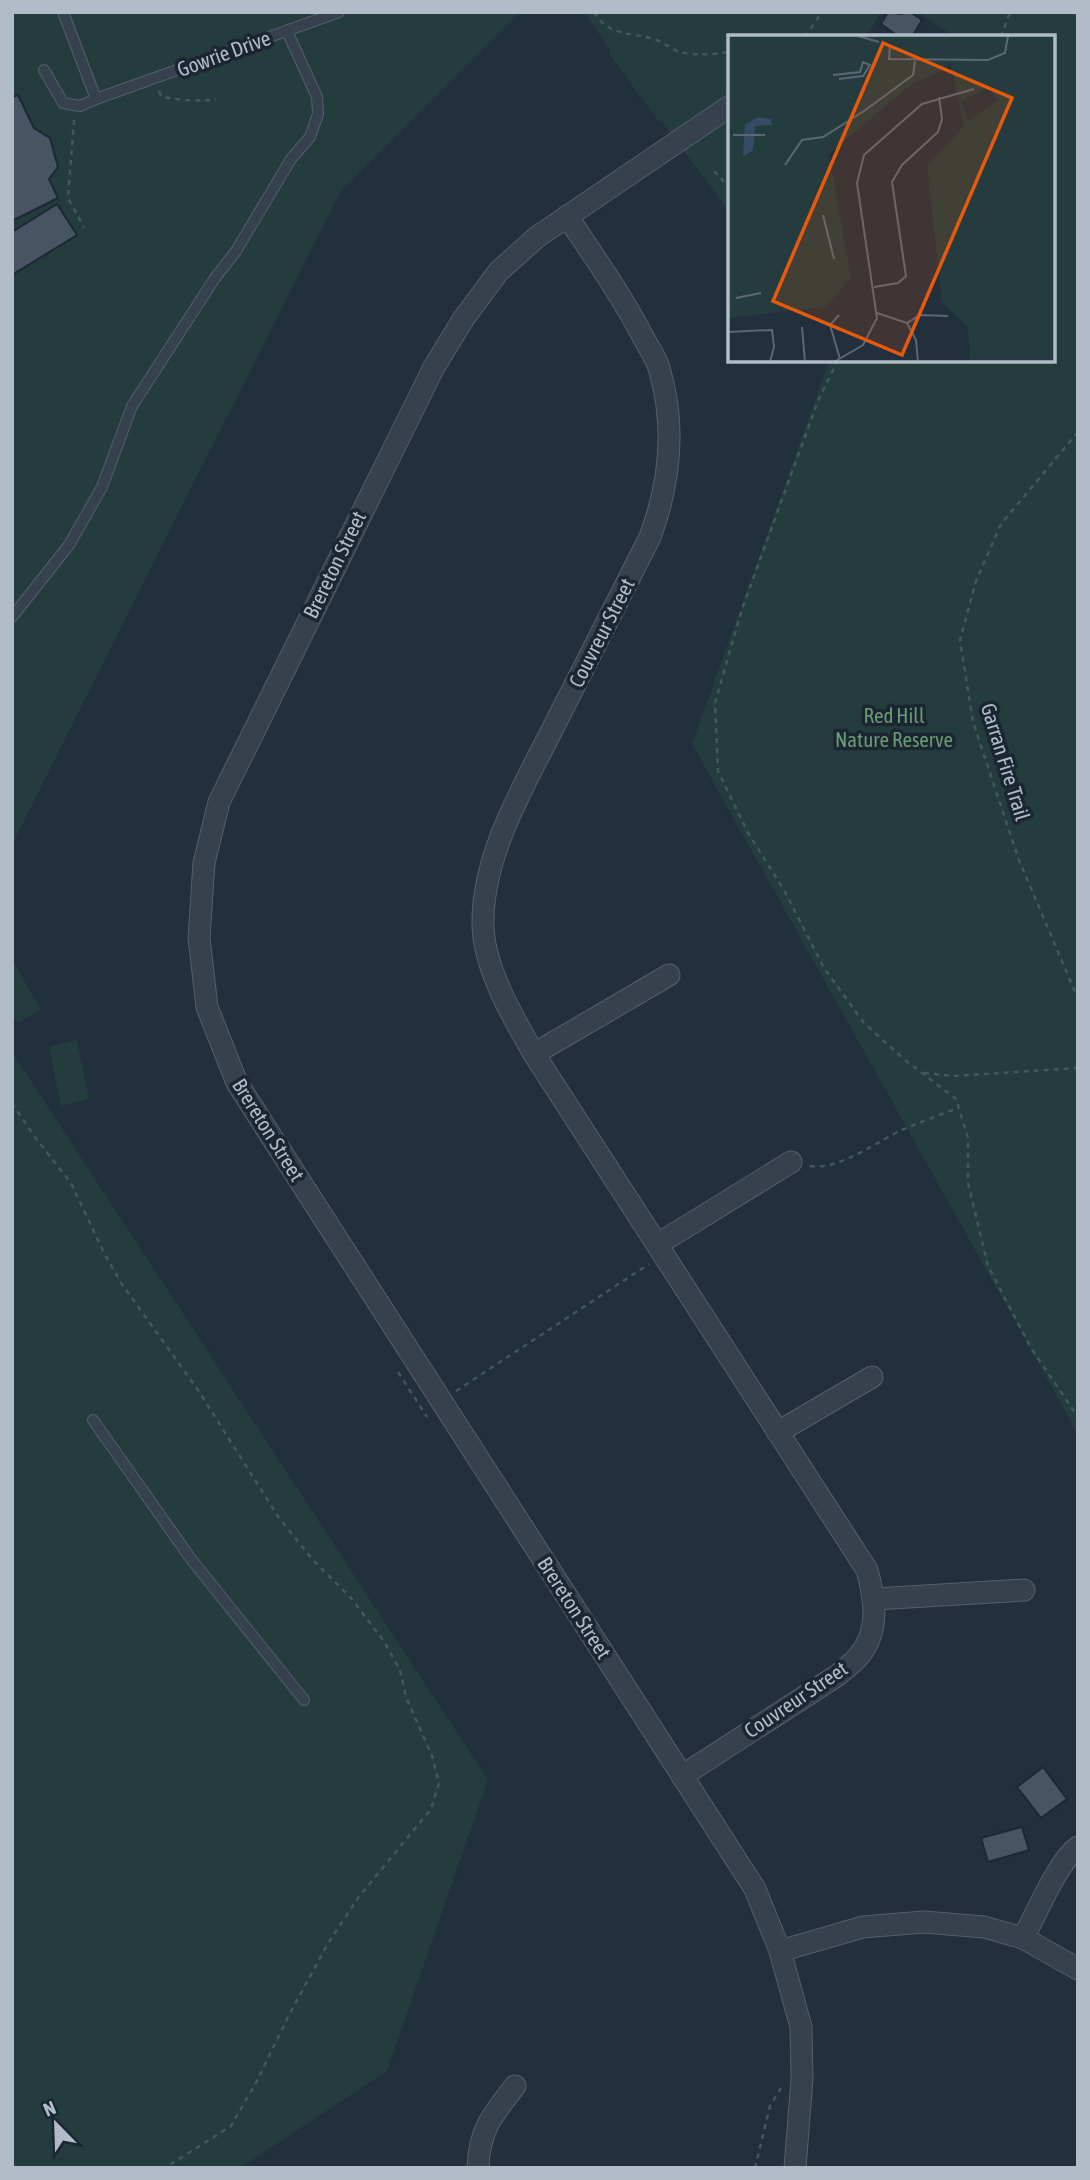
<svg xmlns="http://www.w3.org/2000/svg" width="1090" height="2180" font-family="'Asap Condensed',sans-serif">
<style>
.green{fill:#243c3e}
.building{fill:#465464;stroke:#1e2834;stroke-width:2}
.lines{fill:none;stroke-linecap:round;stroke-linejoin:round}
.service-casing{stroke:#555f6b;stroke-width:12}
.minor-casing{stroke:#555f6b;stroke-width:23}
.path{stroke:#42595b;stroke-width:2.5;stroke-dasharray:5 5;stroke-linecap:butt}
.service{stroke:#36414d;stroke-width:10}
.minor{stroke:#36414d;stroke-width:21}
.labels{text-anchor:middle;stroke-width:7;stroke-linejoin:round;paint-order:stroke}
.street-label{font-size:21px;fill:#b2bcc9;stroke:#1c2632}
.park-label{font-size:21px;fill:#689b72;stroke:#1c2632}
.inset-road{fill:none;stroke:#5c6775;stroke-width:2}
.view{fill:#e8590c;fill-opacity:0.15;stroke:#e8590c;stroke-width:3.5}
.inset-edge{fill:none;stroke:#b2bcc9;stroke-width:3.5}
</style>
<rect width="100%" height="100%" fill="#222f3d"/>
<g class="green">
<polygon points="12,12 521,12 340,192 12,845"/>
<polygon points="584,12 882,12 866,37 730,37 729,211 661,121 659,122 609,54 610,50"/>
<polygon points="917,12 1078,12 1078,1434 692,744 829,361 1053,360 1053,37 955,37"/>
<polygon points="12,960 41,1009 18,1023 12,1014"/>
<polygon points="77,1040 89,1099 61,1106 49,1047"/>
<polygon points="12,1052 488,1780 387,2071 240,2168 12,2168"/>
</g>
<g class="building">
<polygon points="888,12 900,14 910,12 922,20 912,37 899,37 881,24"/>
<polygon points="18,95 34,128 50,138 58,167 49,179 58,198 12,221 12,97"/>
<polygon points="57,204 77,235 12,275 12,232"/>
<polygon points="1043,1767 1067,1799 1041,1818 1017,1787"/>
<polygon points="1022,1827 1029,1850 988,1862 981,1838"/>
</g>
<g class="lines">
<g class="service-casing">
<g id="service">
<polyline points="63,12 96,99 339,12"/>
<polyline points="44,70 63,103 80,106 96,99"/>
<polyline points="12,617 69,545 102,487 132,406 215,278 236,251 291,159 310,137 318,114 317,97 287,31"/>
<polyline points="93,1420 191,1559 304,1700"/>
</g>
</g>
<g class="minor-casing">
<g id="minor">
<polyline points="730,106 537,237 499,271 464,318 434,367 219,802 204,863 199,938 207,1007 237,1083 755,1889 780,1951 801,2027 802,2079 795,2168"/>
<path d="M 567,216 C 593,255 620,293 642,335 C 647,345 656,357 659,368 C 676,425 670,483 650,537 C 619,598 589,658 558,718 C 528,779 483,851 483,921 C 482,965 512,1016 534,1054 L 867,1570 C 875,1599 880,1631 859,1656 C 853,1663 845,1669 838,1675 L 682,1776"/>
<polyline points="534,1054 669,975"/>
<polyline points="658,1244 791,1162"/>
<polyline points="778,1432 872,1377"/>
<polyline points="875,1599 1024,1590"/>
<path d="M 1023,1938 C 1036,1915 1058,1861 1078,1847"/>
<polyline points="780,1951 863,1927 924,1922 984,1927 1023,1938 1078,1969"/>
<path d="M 478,2168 C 479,2130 493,2114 515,2086"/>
</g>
</g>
<g class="path">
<path d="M 594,12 C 610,38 631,31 656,40 C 665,43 672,50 680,52 C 696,56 714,54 730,52"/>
<polyline points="805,37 822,12"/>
<polyline points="1001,37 1010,12"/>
<path d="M 159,91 L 161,96 C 173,100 204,102 216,99"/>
<polyline points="74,120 68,198 84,228"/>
<polyline points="714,171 730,188"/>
<polyline points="838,360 818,401 742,609 715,703 718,771 747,831 784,890 824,968 864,1023 905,1060 956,1099 968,1138 968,1183 988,1266 1031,1348 1078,1417"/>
<polyline points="1078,432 1001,524 976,581 960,640 973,722 1019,860 1078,999"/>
<polyline points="924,1073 953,1076 1078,1068"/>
<polyline points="12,1103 34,1136 71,1183 104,1253 121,1283 198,1390 279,1518 313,1560 351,1598 383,1640 400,1670 406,1697 432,1756 439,1783 431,1809 358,1898 327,1945 288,2017 257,2081 231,2126 165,2168"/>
<path d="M 810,1166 C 838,1171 876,1142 902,1130 C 920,1122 940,1115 958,1108"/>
<polyline points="398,1372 427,1417"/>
<polyline points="456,1391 649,1264"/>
<polyline points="755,2168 770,2106 781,2088"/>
</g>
<use href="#service" class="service"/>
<use href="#minor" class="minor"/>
</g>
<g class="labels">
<g class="street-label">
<text transform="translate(224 54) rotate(-20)" y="7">Gowrie Drive</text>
<text transform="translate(335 565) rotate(-64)" y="7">Brereton Street</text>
<text transform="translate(602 633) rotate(-63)" y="7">Couvreur Street</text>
<text transform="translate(1005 762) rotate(73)" y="7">Garran Fire Trail</text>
<text transform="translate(268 1130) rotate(58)" y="7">Brereton Street</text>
<text transform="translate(574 1608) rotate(57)" y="7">Brereton Street</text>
<text transform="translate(796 1700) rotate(-34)" y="7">Couvreur Street</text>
</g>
<g class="park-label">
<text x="894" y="723">Red Hill<tspan x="894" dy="24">Nature Reserve</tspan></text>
</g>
</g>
<g transform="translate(728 35)">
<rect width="327" height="327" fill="#222f3d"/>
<path d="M 0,1 L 327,1 L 327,327 L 242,327 L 240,292 L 214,267 L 199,131 L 236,91 L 222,27 L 219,34 L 185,48 L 101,119 L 123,243 L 97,272 L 0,283 ZM 261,52 L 269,65 L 240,87 L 233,66 Z" fill="#243c3e" fill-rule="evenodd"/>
<path d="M 30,82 L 43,84 L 44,90 L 27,91 L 25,115 L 15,122 L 17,90 Z" fill="#354c65"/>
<path class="inset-road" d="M 130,1 L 151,7M 162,10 L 161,24 L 260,25 L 277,18 L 280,1M 105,40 L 132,37 L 135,27 L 142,30 L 135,41 L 111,44M 5,100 L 37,100M 57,130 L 74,105 L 95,102 L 136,76 L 185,40 L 187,26M 95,180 L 106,224M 146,252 L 170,248 L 178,241 L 164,147 L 174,130 L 210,97 L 214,84 L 211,62M 8,263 L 33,258M 149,278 L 179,288 L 188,305 L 190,327M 111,280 L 102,290 L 112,324M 179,288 L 192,280 L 220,281M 74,292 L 77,327M 0,297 L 44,295 L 46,312 L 42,327M 106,327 L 135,310 L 149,283 L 129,148 L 136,120 L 194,69 L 246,54"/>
<path class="view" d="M 155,8 L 284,63 L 174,320 L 45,266 Z"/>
<rect width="327" height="327" class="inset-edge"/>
</g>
<rect width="1090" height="2180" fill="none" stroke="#b2bcc9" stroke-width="28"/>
<g transform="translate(56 2124) rotate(337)" stroke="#1c2632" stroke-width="5" paint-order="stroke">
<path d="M0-5L12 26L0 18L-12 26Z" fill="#b2bcc9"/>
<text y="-10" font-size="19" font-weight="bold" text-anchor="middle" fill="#b2bcc9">N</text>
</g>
</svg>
